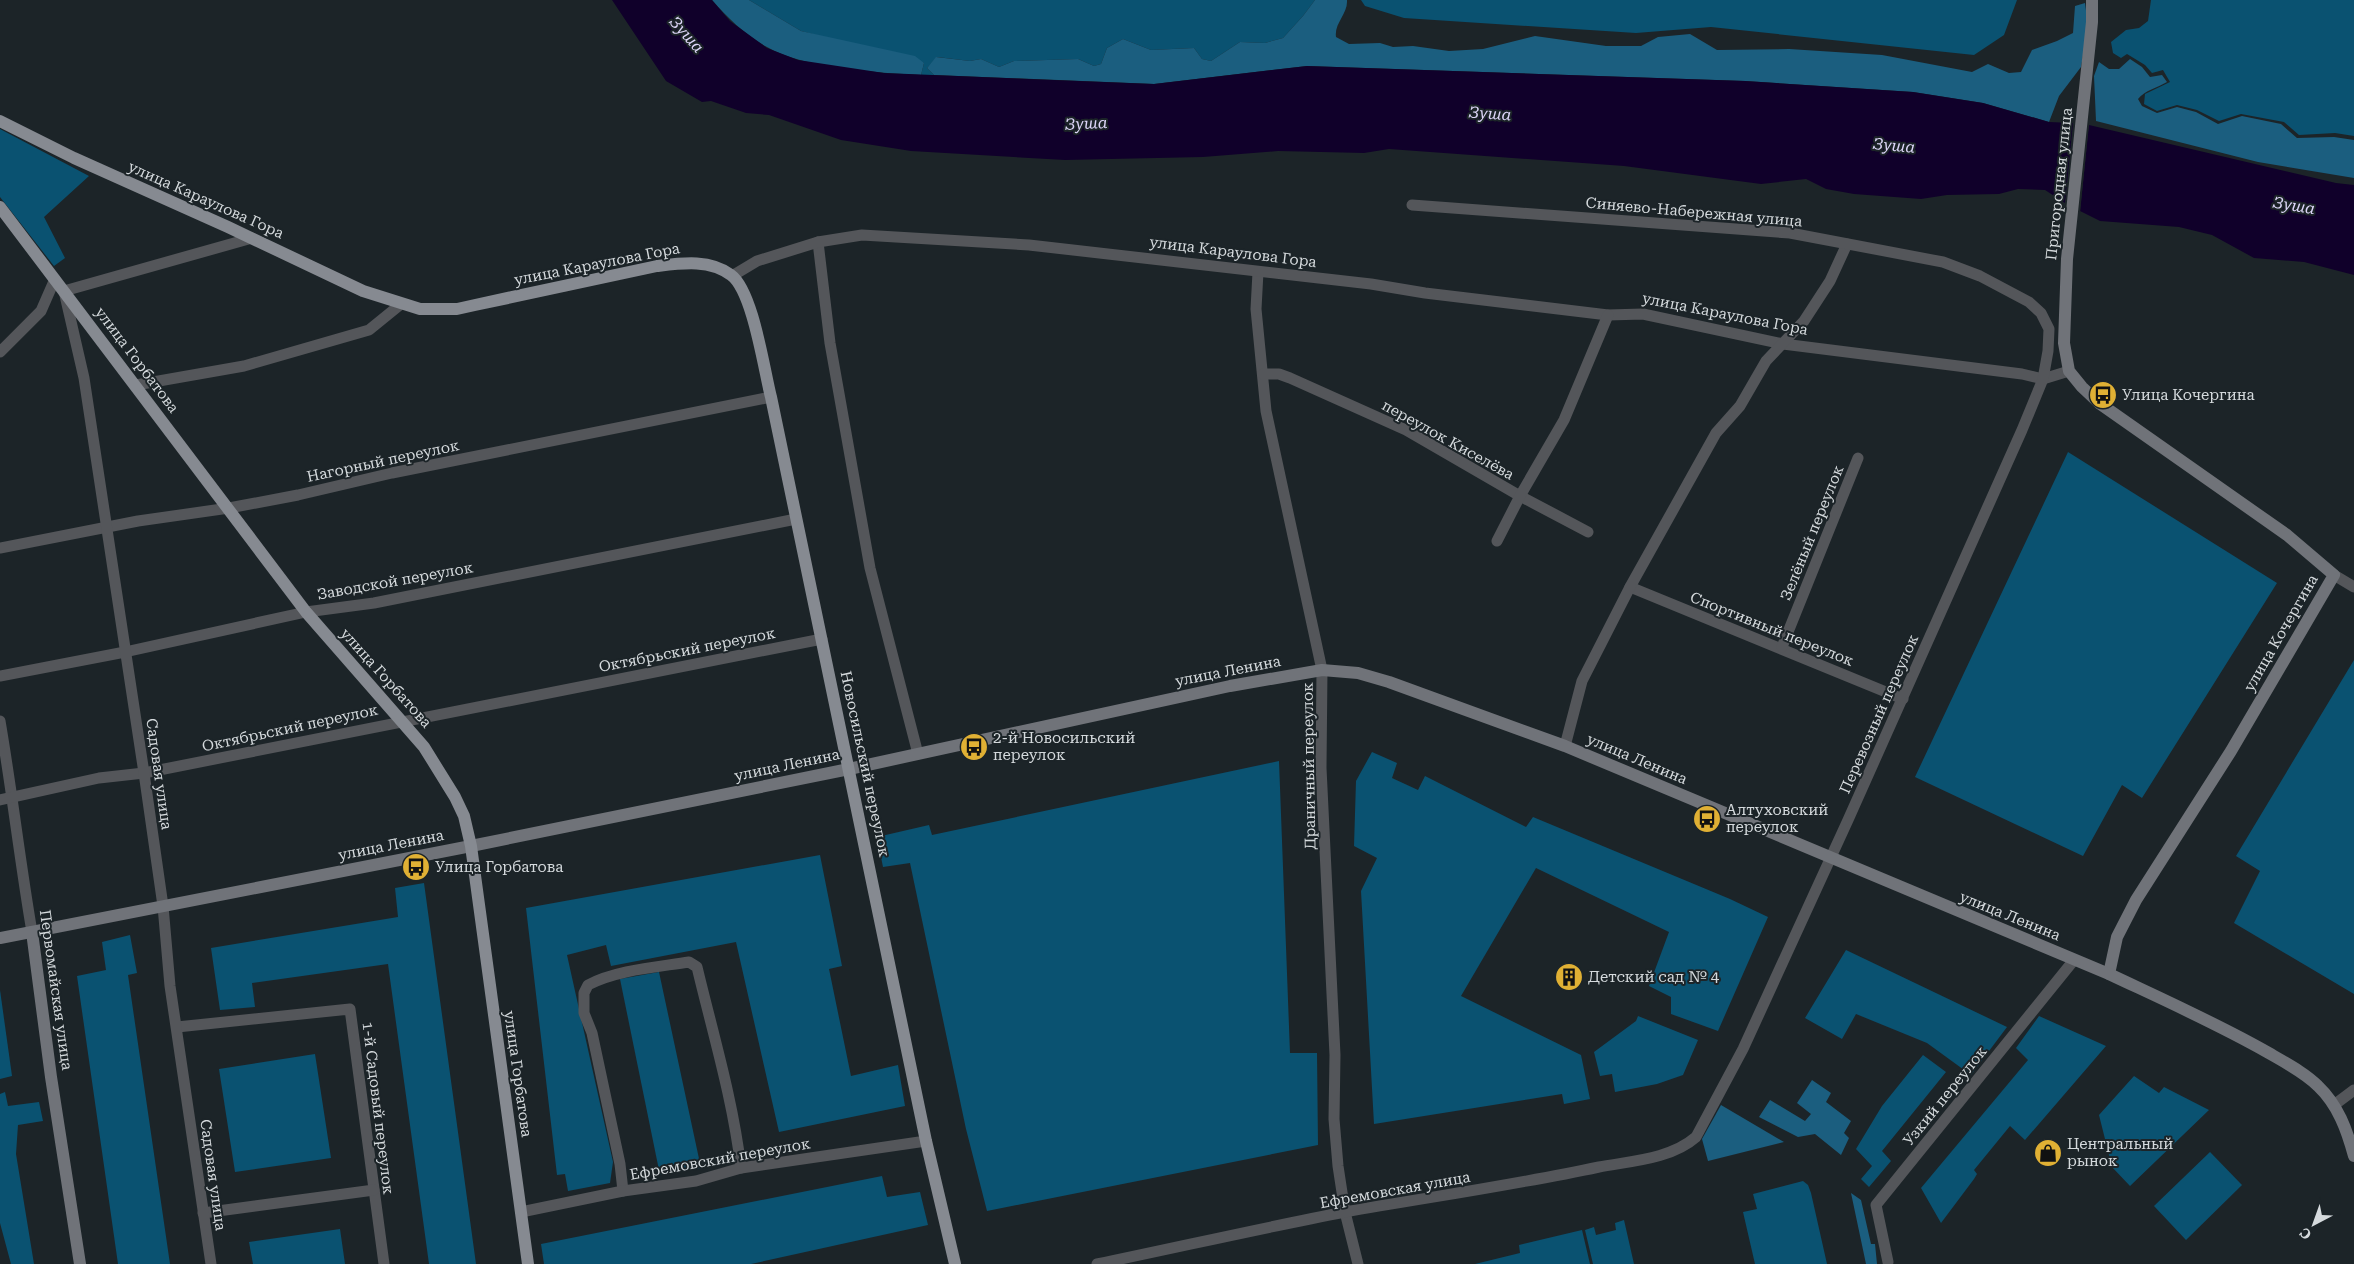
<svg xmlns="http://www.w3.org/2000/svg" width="2354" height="1264" font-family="'Roboto Serif',serif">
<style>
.green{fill:#0a5271}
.forest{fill:#1b5e7f}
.water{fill:#10002a}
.pier{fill:#1c2428}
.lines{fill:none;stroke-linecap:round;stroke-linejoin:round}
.street{stroke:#54565a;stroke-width:11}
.secondary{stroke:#707379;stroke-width:12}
.primary{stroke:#868a91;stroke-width:12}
.labels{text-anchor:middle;stroke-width:4;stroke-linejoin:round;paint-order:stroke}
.street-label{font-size:15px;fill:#d5dadd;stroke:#1c2428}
.poi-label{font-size:15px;fill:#d5dadd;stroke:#1c2428;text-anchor:start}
.water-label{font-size:16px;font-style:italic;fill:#ddd6f8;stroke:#1c2428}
</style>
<rect width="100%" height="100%" fill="#1c2428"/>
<g class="green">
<polygon points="749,0 1315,0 1303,16 1283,38 1265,43 1240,42 1211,61 1202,59 1194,48 1151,50 1123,39 1107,48 1101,64 1094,66 1078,59 1014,61 999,67 981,59 970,61 937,57 927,68 934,75 921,75 924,63 801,31"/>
<polygon points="1361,0 2017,0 2004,35 1974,55 1711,27 1636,33 1404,18 1365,6"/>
<polygon points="2151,0 2354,0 2354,136 2335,133 2299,135 2284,122 2241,114 2219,121 2197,110 2177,105 2157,111 2144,104 2145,94 2170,82 2163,70 2152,73 2145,65 2127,54 2121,58 2113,53 2111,42 2126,30 2139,28 2148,21"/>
<polygon points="0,129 89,176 44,217 65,258 54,266 0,197"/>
<polygon points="2068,452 2277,583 2142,798 2122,785 2083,856 1915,777"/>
<polygon points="2354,660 2354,994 2234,923 2260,871 2236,856"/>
<polygon points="1372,752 1397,763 1392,778 1418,790 1425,776 1526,827 1533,817 1730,899 1768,917 1718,1031 1671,1014 1671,997 1649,986 1669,932 1536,868 1461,996 1581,1055 1590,1099 1564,1104 1562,1094 1374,1124 1361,891 1377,858 1354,846 1356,781"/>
<polygon points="1279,761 1290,1053 1317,1053 1318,1145 987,1211 966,1129 910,863 883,867 877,837 929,825 932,835"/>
<polygon points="820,855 842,966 829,969 851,1076 898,1065 905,1106 779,1132 736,942 611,966 606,945 567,955 613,1162 610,1183 568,1191 565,1174 557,1175 526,908"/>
<polygon points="424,883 476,1264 429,1264 388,964 252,983 255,1007 220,1010 211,948 398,917 395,888"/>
<polygon points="130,935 137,973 128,975 170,1264 118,1264 77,976 106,970 102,942"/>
<polygon points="1846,950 2007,1027 1971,1075 1927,1043 1856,1014 1842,1039 1805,1018"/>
<polygon points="659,972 701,1168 660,1175 620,979"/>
<polygon points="0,990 12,1076 0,1079"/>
<polygon points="1638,1016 1698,1040 1683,1075 1657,1084 1615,1092 1612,1074 1600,1076 1594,1052 1636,1021"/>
<polygon points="2039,1016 2106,1046 2025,1140 2010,1126 1974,1170 1977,1174 1974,1179 1941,1223 1921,1188 2028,1060 2016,1048"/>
<polygon points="315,1054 331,1158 235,1172 219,1069"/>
<polygon points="1923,1055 1946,1072 1882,1151 1891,1161 1869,1187 1861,1179 1872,1166 1856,1149 1882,1106"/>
<polygon points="2134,1076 2159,1093 2164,1087 2209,1110 2130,1186 2112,1167 2099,1115"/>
<polygon points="5,1092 8,1106 39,1102 43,1121 18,1125 16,1154 34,1264 11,1264 0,1223 0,1094"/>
<polygon points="2210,1152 2242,1185 2186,1240 2154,1206"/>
<polygon points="882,1176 887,1197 920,1192 928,1225 751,1264 544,1264 541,1244"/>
<polygon points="1803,1181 1808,1185 1811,1193 1827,1264 1755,1264 1743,1212 1757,1209 1753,1194"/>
<polygon points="1624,1220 1634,1264 1593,1264 1585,1230 1594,1227 1596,1235 1616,1230 1615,1223"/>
<polygon points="340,1229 345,1264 253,1264 249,1242"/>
<polygon points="1582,1230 1590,1264 1475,1264 1520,1253 1519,1245"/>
</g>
<g class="forest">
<path d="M 712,0 L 749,0 L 801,31 L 915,56 L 924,63 L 921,75 C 879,73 802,68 767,47 C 745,35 728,18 712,0 Z"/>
<path d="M 1315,0 L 1347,0 C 1348,14 1334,23 1336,37 L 1349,44 L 1380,43 L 1393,47 L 1413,46 L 1449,51 L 1483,49 L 1535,36 L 1606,46 L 1641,46 L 1658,37 L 1690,34 L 1717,50 L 1789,49 L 1882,55 L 1972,72 L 1988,64 L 2009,73 L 2021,72 L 2032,50 L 2057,41 L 2073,33 L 2075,6 L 2085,3 L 2088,26 L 2081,67 L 2059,96 L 2049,122 L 1983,103 L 1913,92 L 1745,81 L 1307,66 L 1154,84 L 934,75 L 927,68 L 936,57 L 970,61 L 981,59 L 999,67 L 1014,61 L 1078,59 L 1094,66 L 1101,64 L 1107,48 L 1123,39 L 1151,50 L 1194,48 L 1202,59 L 1211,61 L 1240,42 L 1265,43 L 1283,38 L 1303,16 Z"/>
<path d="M 2130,59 L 2142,67 L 2150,77 L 2162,75 L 2167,82 C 2157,88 2145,90 2138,99 L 2142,106 L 2157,113 L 2177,107 L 2196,112 L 2218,124 L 2242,116 L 2281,124 L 2297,138 L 2334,137 L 2354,140 L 2354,178 L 2258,162 L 2096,121 L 2094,76 L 2099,62 L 2109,69 L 2119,69 Z"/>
<polygon points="1812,1080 1831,1093 1826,1102 1851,1121 1844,1133 1849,1138 1841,1155 1815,1134 1798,1137 1759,1117 1770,1100 1805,1121 1811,1114 1797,1103"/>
<polygon points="1721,1105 1784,1142 1708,1161 1702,1139"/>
<polygon points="1851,1193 1861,1200 1871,1244 1875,1244 1877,1264 1866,1264"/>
</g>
<g class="water">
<polygon points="612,0 712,0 730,21 767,48 798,60 884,73 1154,84 1307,66 1745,81 1913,92 1983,103 2049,122 2073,123 2065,203 2045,190 2018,189 1999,194 1947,195 1921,199 1854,194 1826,189 1806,179 1761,184 1624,166 1389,149 1364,153 1278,151 1203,157 1065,160 911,151 841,140 769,115 746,113 711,101 702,102 666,81"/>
<polygon points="2089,125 2336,183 2354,185 2354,275 2304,262 2254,258 2212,235 2179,227 2100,221 2080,211"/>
</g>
<g class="pier">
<polygon points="2074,121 2075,121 2066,205 2065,206"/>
<polygon points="2087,123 2089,123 2080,213 2078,212"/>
</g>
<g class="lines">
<g class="street">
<polyline points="818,242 830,343 870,568 918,754"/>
<polyline points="1258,272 1256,309 1266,411 1322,670 1321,768 1335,1055 1334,1119 1338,1166 1345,1212 1358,1264"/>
<polyline points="732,276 757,261 818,242 862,235 1029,245 1371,284 1425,293 1608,315 1643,314 1783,344 2022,374 2043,379 2069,371"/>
<polyline points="0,352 41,311 55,279"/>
<polyline points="1263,374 1279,374 1290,378 1406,430 1520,496 1588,532"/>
<polyline points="136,385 244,366 369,330 401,304"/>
<polyline points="1497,541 1520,496 1564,420 1608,315"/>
<polyline points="0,548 138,521 229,508 298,495 392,473 771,397"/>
<polyline points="2334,575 2354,587"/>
<polyline points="1630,587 1903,699"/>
<polyline points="1782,647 1858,458"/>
<polyline points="0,676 125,652 306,612 374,603 796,519"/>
<path d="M 0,721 C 12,791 20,862 32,932"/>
<polyline points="1565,746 1582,681 1630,587 1716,433 1740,406 1766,361 1804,321 1830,281 1847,244"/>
<polyline points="0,800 99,778 144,773 822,639"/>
<polyline points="177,1027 350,1009 384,1264"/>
<polyline points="2334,1105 2354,1090"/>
<path d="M 623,1191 L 620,1164 L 592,1033 L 584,1013 L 584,993 L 588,985 C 616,970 658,967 689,962 L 697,967 C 713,1034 733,1100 741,1168"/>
<polyline points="521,1212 623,1191 696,1181 741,1168 926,1141"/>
<polyline points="203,1213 374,1190"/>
<polyline points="1888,1262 1876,1205 2074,960"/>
<polyline points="211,1264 170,986 163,906 144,773 84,378 64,291 252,238"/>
<path d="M 1097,1264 C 1179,1247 1262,1228 1345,1212 C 1430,1197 1515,1185 1599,1167 C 1631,1161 1671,1159 1696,1137 L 1743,1049 L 1848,820 L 2022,430 L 2043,379 L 2048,351 L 2049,329 L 2041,313 L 2029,302 L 1980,276 L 1943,262 L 1790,233 L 1412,205"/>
</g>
<g class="secondary">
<polyline points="2092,0 2092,22 2067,259 2064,343 2069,371 2082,387 2099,403 2287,535 2334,575 2231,751 2136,900 2117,937 2109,974"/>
<polyline points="32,932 51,1077 80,1264"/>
<path d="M 0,938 L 471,846 L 849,769 L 1230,686 L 1322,670 L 1358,673 L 1389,682 L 1565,746 L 2109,974 C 2162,999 2216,1023 2267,1052 C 2284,1062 2304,1072 2318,1086 C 2338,1105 2347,1130 2354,1156"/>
</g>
<g class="primary">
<path d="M 0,121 L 74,158 L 228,227 L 363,291 L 420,309 L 457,309 L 475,305 L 657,266 C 682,263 710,259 731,275 C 753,291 764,370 771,397 L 926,1141 L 955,1264"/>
<polyline points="0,207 306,612 424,747 455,797 464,816 471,846 528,1264"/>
</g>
</g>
<defs>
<g id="bus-disc" transform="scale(1.4375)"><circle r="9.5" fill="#e0b034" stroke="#1c2428"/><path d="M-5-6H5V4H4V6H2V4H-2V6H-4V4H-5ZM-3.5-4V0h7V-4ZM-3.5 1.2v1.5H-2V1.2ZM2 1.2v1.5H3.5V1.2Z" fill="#111"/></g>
<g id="building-disc" transform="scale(1.4375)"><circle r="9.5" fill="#e0b034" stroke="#1c2428"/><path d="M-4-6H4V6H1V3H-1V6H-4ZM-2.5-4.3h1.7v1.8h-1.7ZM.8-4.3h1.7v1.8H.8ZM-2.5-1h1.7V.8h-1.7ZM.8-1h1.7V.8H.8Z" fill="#111"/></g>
<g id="shop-disc" transform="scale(1.4375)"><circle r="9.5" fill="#e0b034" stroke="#1c2428"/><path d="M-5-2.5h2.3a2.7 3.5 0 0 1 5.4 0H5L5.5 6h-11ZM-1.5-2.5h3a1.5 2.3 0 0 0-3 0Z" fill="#111"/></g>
</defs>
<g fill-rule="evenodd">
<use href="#bus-disc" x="2103" y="395"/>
<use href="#bus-disc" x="974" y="747"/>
<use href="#bus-disc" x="1707" y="819"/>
<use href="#bus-disc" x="416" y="867"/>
<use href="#building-disc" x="1569" y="977"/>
<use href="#shop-disc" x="2048" y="1153"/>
</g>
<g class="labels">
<g class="street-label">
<text transform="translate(2059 184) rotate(-84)" y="5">Пригородная улица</text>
<text transform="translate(206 200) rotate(24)" y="5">улица Караулова Гора</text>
<text transform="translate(1694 212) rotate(5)" y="5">Синяево-Набережная улица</text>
<text transform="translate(1233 252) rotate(7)" y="5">улица Караулова Гора</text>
<text transform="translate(597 264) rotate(-11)" y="5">улица Караулова Гора</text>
<text transform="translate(1725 314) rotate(11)" y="5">улица Караулова Гора</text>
<text transform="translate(137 360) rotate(53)" y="5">улица Горбатова</text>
<text transform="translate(1448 440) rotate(29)" y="5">переулок Киселёва</text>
<text transform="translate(383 461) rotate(-12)" y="5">Нагорный переулок</text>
<text transform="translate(1812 533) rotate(-68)" y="5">Зелёный переулок</text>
<text transform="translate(395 581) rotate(-10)" y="5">Заводской переулок</text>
<text transform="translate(1772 629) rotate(22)" y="5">Спортивный переулок</text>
<text transform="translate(2281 633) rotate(-60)" y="5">улица Кочергина</text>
<text transform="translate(687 650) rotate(-11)" y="5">Октябрьский переулок</text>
<text transform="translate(1228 671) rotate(-11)" y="5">улица Ленина</text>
<text transform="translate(386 678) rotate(48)" y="5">улица Горбатова</text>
<text transform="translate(1879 714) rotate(-66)" y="5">Перевозный переулок</text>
<text transform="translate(290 728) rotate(-12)" y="5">Октябрьский переулок</text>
<text transform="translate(1637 759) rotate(23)" y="5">улица Ленина</text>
<text transform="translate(865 764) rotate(78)" y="5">Новосильский переулок</text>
<text transform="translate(787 765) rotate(-12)" y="5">улица Ленина</text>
<text transform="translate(1309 766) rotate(-91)" y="5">Драничный переулок</text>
<text transform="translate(159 774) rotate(82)" y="5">Садовая улица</text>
<text transform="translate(391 845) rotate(-11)" y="5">улица Ленина</text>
<text transform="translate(2010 916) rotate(22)" y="5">улица Ленина</text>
<text transform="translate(56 990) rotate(82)" y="5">Первомайская улица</text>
<text transform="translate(518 1074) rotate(82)" y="5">улица Горбатова</text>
<text transform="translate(1945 1096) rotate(-51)" y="5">Узкий переулок</text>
<text transform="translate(378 1108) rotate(83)" y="5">1-й Садовый переулок</text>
<text transform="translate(720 1159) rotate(-10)" y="5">Ефремовский переулок</text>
<text transform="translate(213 1175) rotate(82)" y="5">Садовая улица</text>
<text transform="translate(1395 1190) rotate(-10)" y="5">Ефремовская улица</text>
</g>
<g class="poi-label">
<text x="2122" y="400">Улица Кочергина</text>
<text x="993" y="743">2-й Новосильский<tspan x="993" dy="17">переулок</tspan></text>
<text x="1726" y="815">Алтуховский<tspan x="1726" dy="17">переулок</tspan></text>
<text x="435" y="872">Улица Горбатова</text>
<text x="1588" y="982">Детский сад № 4</text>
<text x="2067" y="1149">Центральный<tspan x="2067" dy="17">рынок</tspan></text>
</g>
<g class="water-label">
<text transform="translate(687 34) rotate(48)" y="6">Зуша</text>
<text transform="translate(1490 113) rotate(4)" y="6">Зуша</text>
<text transform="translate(1086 123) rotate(-3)" y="6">Зуша</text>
<text transform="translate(1894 145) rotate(5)" y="6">Зуша</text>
<text transform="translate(2294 205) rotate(9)" y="6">Зуша</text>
</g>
</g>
<g transform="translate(2314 1224) rotate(221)" stroke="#1c2428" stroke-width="4" paint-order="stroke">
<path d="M0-4L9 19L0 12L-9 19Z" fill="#d5dadd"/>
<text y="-8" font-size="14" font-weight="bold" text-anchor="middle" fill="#d5dadd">С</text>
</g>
</svg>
